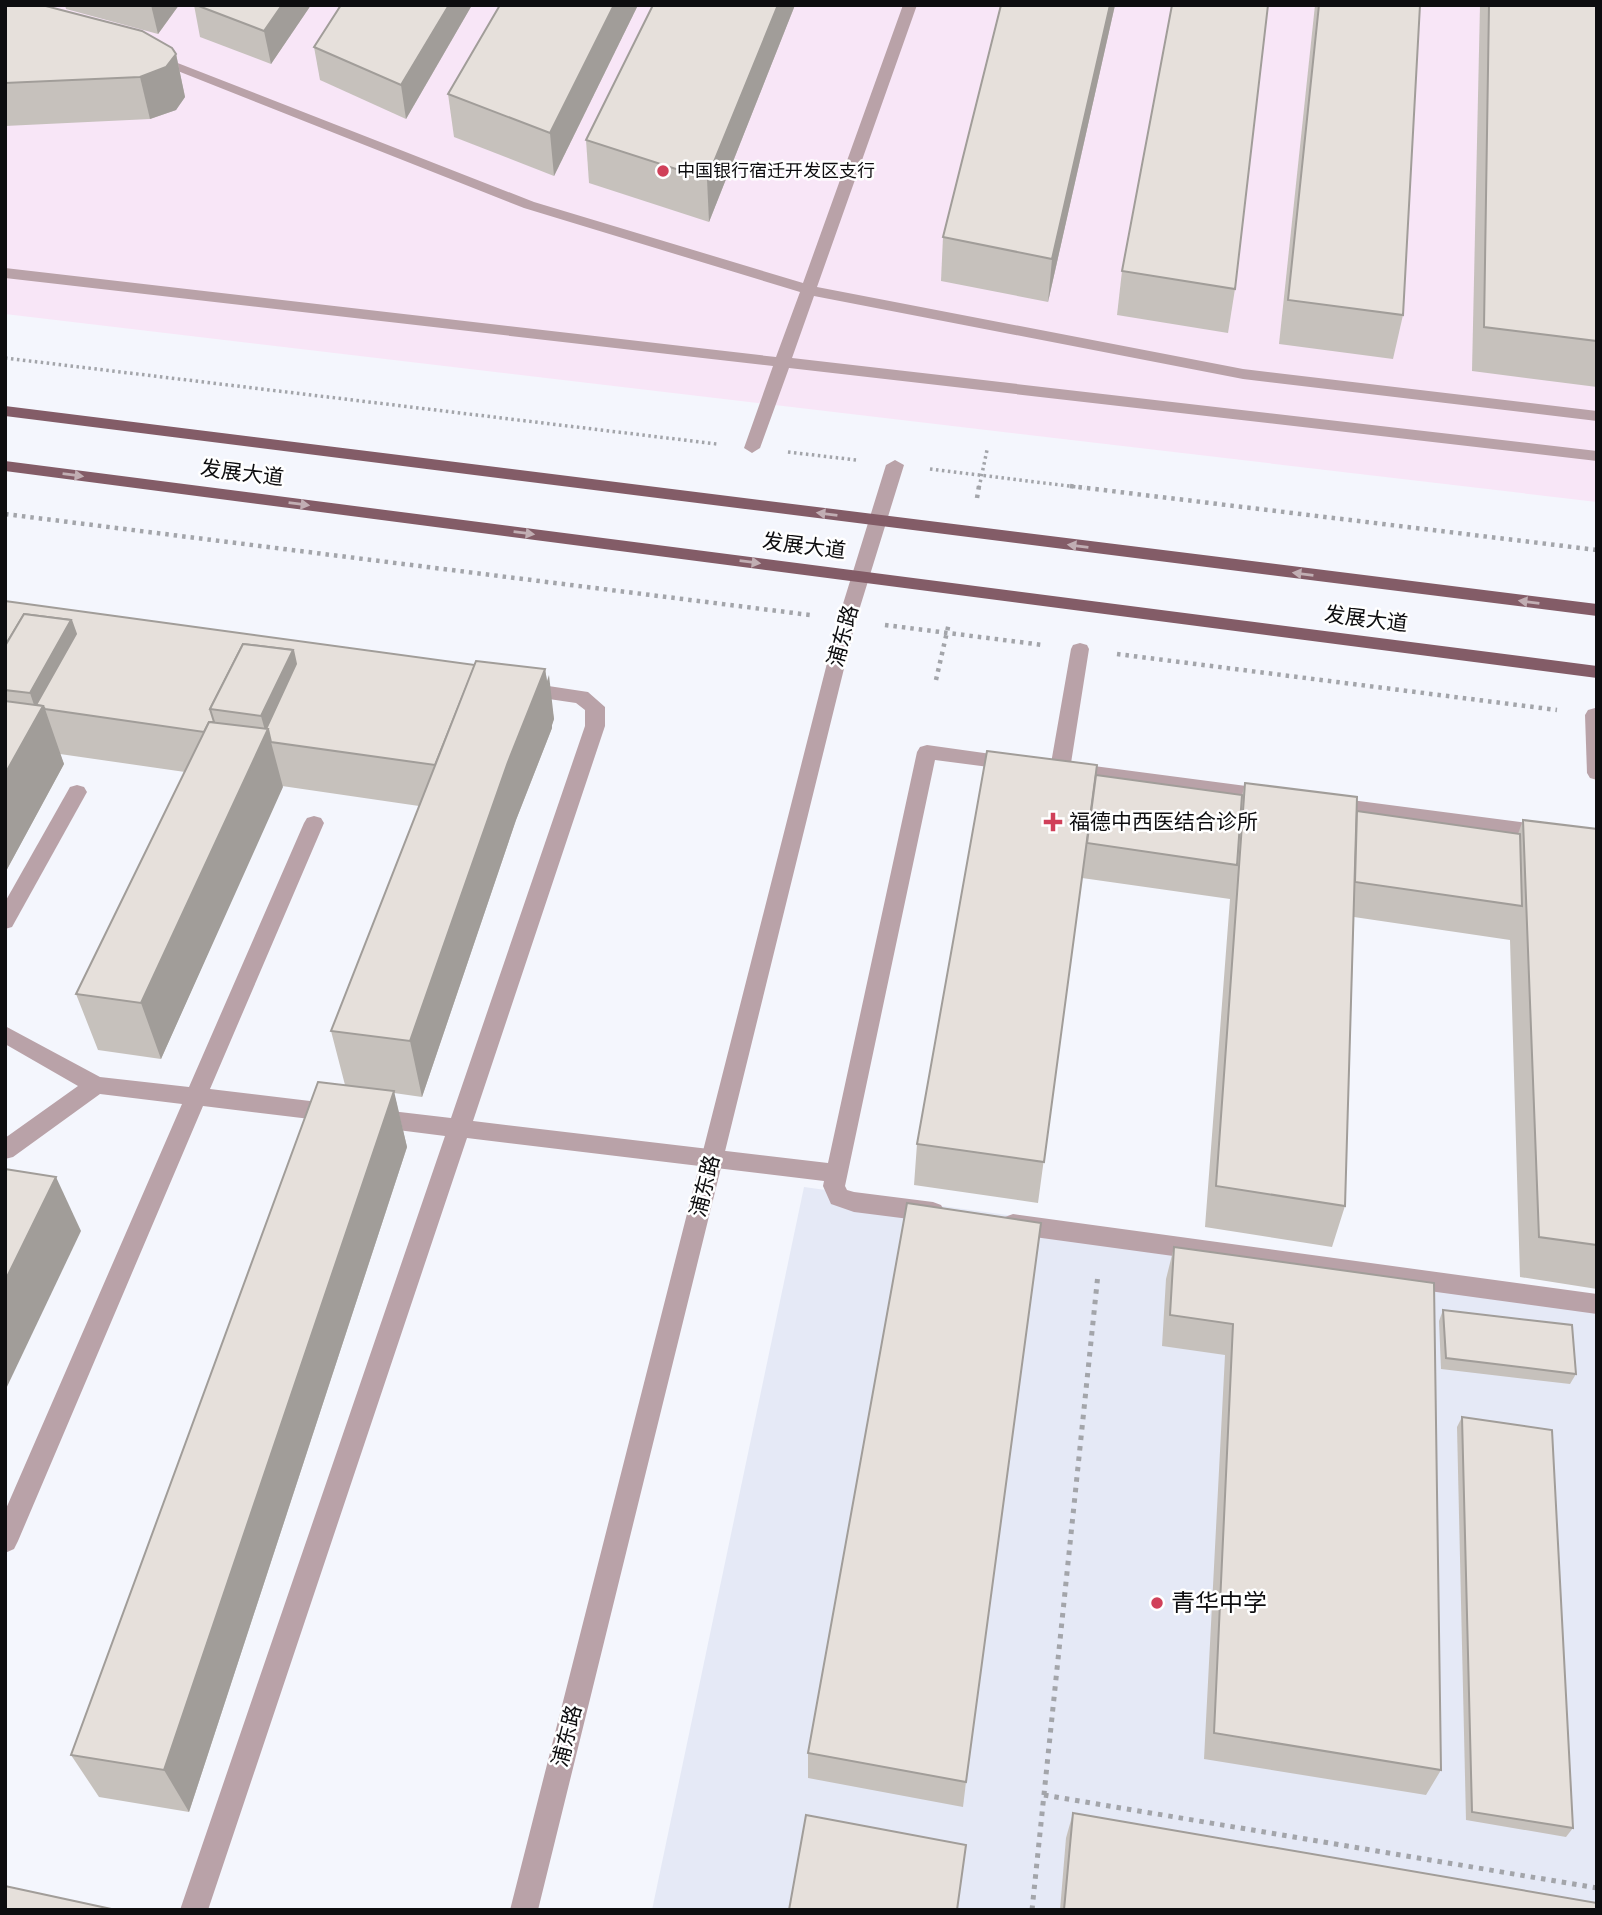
<svg xmlns="http://www.w3.org/2000/svg" width="1602" height="1915" font-family="'PT Sans','Noto Sans SC',sans-serif">
<style>
.commercial{fill:#f8e6f7}
.built{fill:#e5e9f6}
.lines{fill:none;stroke-linecap:round;stroke-linejoin:round}
.path-far2{stroke:#a3a5aa;stroke-width:3.5;stroke-dasharray:2.5 3.5;stroke-linecap:butt}
.path-far1{stroke:#a3a5aa;stroke-width:4.5;stroke-dasharray:3.5 5;stroke-linecap:butt}
.path{stroke:#a3a5aa;stroke-width:5;stroke-dasharray:4.5 6;stroke-linecap:butt}
.service{fill:#b9a2a8;fill-rule:evenodd}
.tertiary{fill:#b9a2a8;fill-rule:evenodd}
.primary{fill:#835c67;fill-rule:evenodd}
.wall{fill:#c6c1bc}
.shaded-wall{fill:#a19d99}
.building{fill:#e6e0db;stroke:#a19d99;stroke-width:2}
.oneway{fill:#c1aeb3}
.poi-dot{fill:#d04059;stroke:#fff;stroke-width:2.5}
.labels{text-anchor:middle;stroke-width:5;stroke-linejoin:round;paint-order:stroke}
.far-poi-label{font-size:18px;fill:#0d0d0f;stroke:#fff;text-anchor:start}
.street-label{font-size:21px;fill:#0d0d0f;stroke:#fff}
.poi-label{font-size:21px;fill:#0d0d0f;stroke:#fff;text-anchor:start}
.near-poi-label{font-size:24px;fill:#0d0d0f;stroke:#fff;text-anchor:start}
</style>
<rect width="100%" height="100%" fill="#f4f6fd"/>
<polygon class="commercial" points="5,5 1597,5 1597,502 5,314"/>
<polygon class="built" points="804,1187 1597,1296 1597,1910 652,1910"/>
<g class="lines">
<g class="path-far2">
<polyline points="5,358 717,444"/>
<polyline points="788,452 856,460"/>
<polyline points="930,469 1085,488"/>
<polyline points="979,488 987,450"/>
</g>
<g class="path-far1">
<polyline points="1070,486 1597,550"/>
<polyline points="977,498 979,486"/>
<polyline points="5,514 810,615"/>
<polyline points="885,625 1043,645"/>
<polyline points="1117,654 1557,710"/>
<polyline points="936,680 949,623"/>
</g>
<g class="path">
<polyline points="1044,1795 1597,1888"/>
<polyline points="1032,1910 1098,1274"/>
</g>
<g class="service">
<polygon points="903,5 917,5 817,287 1243,369 1597,411 1597,421 1243,379 814,296 792,358 1597,451 1597,461 789,368 760,448 752,453 744,448 773,366 5,278 5,268 776,357 800,292 524,208 145,58 147,55 157,55 534,202 803,283"/>
<polygon points="1080,643 1087,645 1089,649 1071,763 1269,789 1276,791 1279,796 1276,801 1269,803 1053,774 1050,769 1071,649 1073,645"/>
<polygon points="522,682 588,692 605,707 605,726 473,1121 828,1163 917,752 920,747 927,745 1019,758 1022,763 1019,768 1012,770 935,760 845,1186 847,1190 854,1192 933,1202 941,1205 945,1212 941,1219 933,1222 854,1212 831,1204 823,1186 824,1181 467,1138 208,1910 180,1910 445,1136 374,1127 366,1124 363,1118 366,1112 374,1109 451,1118 585,726 585,710 576,703 515,694 513,689 515,684"/>
<polygon points="1595,708 1597,709 1597,780 1590,778 1587,773 1585,715 1588,710"/>
<polygon points="77,785 84,787 87,792 12,927 5,929 5,902 70,787"/>
<polygon points="1328,797 1597,832 1597,846 1321,809 1318,804 1321,799"/>
<polygon points="314,816 321,818 324,823 210,1089 335,1104 343,1107 346,1113 343,1119 335,1122 203,1106 18,1541 14,1549 5,1553 5,1511 182,1104 100,1094 13,1157 5,1159 5,1138 78,1086 5,1044 5,1026 100,1077 189,1087 304,823 307,818"/>
<polygon points="1013,1214 1597,1294 1597,1314 1013,1234 1005,1231 1001,1224 1005,1217"/>
</g>
<polygon class="tertiary" points="895,460 904,465 856,620 538,1910 510,1910 838,620 886,465"/>
<g class="primary">
<polygon points="5,406 1597,604 1597,616 5,416"/>
<polygon points="5,461 1597,666 1597,678 5,471"/>
</g>
</g>
<g class="wall">
<polygon points="5,5 176,54 185,97 176,110 150,119 5,126"/>
<polygon points="65,5 179,5 158,34 66,9"/>
<polygon points="194,5 311,5 271,64 200,37"/>
<polygon points="341,5 472,5 406,119 320,80 314,47"/>
<polygon points="500,5 638,5 554,176 454,137 448,94"/>
<polygon points="795,5 709,222 589,183 586,140"/>
<polygon points="1115,5 1048,302 941,281 943,237"/>
<polygon points="1315,5 1420,5 1403,315 1393,359 1279,344"/>
<polygon points="1480,5 1597,5 1597,387 1472,371"/>
<polygon points="1122,271 1235,289 1228,333 1117,315"/>
<polygon points="5,601 475,665 545,669 554,719 552,725 552,728 516,820 422,1097 394,1093 407,1147 189,1812 99,1797 71,1755 345,1085 331,1031 419,806 282,786 161,1059 98,1050 76,994 185,772 60,754 64,764 5,873"/>
<polygon points="1096,775 1242,795 1245,783 1357,811 1518,834 1523,820 1597,829 1597,1289 1520,1277 1510,940 1354,917 1345,1206 1332,1247 1205,1227 1230,899 1082,878 1038,1203 914,1185 917,1144"/>
<polygon points="1174,1247 1434,1283 1441,1770 1426,1795 1204,1759 1225,1355 1162,1346 1166,1279"/>
<polygon points="1443,1310 1576,1374 1570,1384 1441,1369 1439,1321"/>
<polygon points="1462,1417 1573,1828 1566,1837 1466,1820 1457,1427"/>
<polygon points="808,1753 966,1782 963,1807 808,1778"/>
<polygon points="1073,1813 1597,1910 1060,1910 1066,1838"/>
</g>
<g class="shaded-wall">
<polygon points="151,5 179,5 158,34"/>
<polygon points="282,5 311,5 271,64 264,31"/>
<polygon points="449,5 472,5 406,119 401,85"/>
<polygon points="614,5 638,5 554,176 550,133"/>
<polygon points="778,5 795,5 709,222 707,179"/>
<polygon points="1110,5 1115,5 1048,302 1052,259"/>
<polygon points="176,54 185,97 176,110 150,119 140,77"/>
<polygon points="71,620 90,678 45,709 64,764 5,873 5,774 35,708 30,693"/>
<polygon points="293,650 306,709 271,742 283,787 161,1059 141,1003 266,734 261,716"/>
<polygon points="545,669 547,681 549,675 554,719 552,725 552,728 516,820 422,1097 410,1041 508,762"/>
<polygon points="394,1091 407,1147 189,1812 164,1770"/>
<polygon points="56,1177 81,1231 5,1391 5,1281"/>
</g>
<g class="building">
<polygon points="5,5 42,5 142,31 172,48 176,54 166,67 140,77 5,83"/>
<polygon points="196,5 282,5 264,31"/>
<polygon points="341,5 449,5 401,85 314,47"/>
<polygon points="500,5 614,5 550,133 448,94"/>
<polygon points="653,5 778,5 707,179 586,140"/>
<polygon points="1001,5 1110,5 1052,259 943,237"/>
<polygon points="1172,5 1268,5 1235,289 1122,271"/>
<polygon points="1319,5 1420,5 1403,315 1288,300"/>
<polygon points="1489,5 1597,5 1597,341 1484,327"/>
<polygon points="5,601 475,665 435,765 271,742 268,729 266,729 296,664 293,650 243,644 210,709 214,722 209,722 204,732 45,709 43,706 36,705 76,634 71,620 24,614 5,646"/>
<polygon points="24,614 71,620 30,693 5,690 5,646"/>
<polygon points="243,644 293,650 261,716 210,709"/>
<polygon points="476,661 545,669 508,762 410,1041 331,1031"/>
<polygon points="5,701 43,706 5,774"/>
<polygon points="209,722 268,729 141,1003 76,994"/>
<polygon points="987,751 1097,765 1044,1162 917,1144"/>
<polygon points="1096,775 1242,795 1237,865 1087,843"/>
<polygon points="1245,783 1357,797 1345,1206 1216,1186"/>
<polygon points="1357,811 1520,834 1522,906 1355,882"/>
<polygon points="1523,820 1597,829 1597,1245 1539,1237"/>
<polygon points="318,1082 394,1091 164,1770 71,1755"/>
<polygon points="5,1169 56,1177 5,1281"/>
<polygon points="907,1203 1041,1223 966,1782 808,1753"/>
<polygon points="1174,1247 1434,1283 1441,1770 1214,1733 1233,1324 1170,1315"/>
<polygon points="1443,1310 1572,1325 1576,1374 1446,1358"/>
<polygon points="1462,1417 1552,1430 1573,1828 1472,1812"/>
<polygon points="1073,1813 1597,1903 1597,1910 1064,1910"/>
<polygon points="806,1815 966,1845 957,1910 789,1910"/>
<polygon points="5,1886 116,1910 5,1910"/>
</g>
<defs><path id="oneway-solid" d="M-6-.8H1V-3.2L6.5 0L1 3.2V.8H-6Z" transform="scale(1.75)"/></defs>
<g class="oneway">
<use href="#oneway-solid" transform="translate(73 475) rotate(7)"/>
<use href="#oneway-solid" transform="translate(299 504) rotate(7)"/>
<use href="#oneway-solid" transform="translate(827 514) rotate(-173)"/>
<use href="#oneway-solid" transform="translate(524 533) rotate(7)"/>
<use href="#oneway-solid" transform="translate(1078 546) rotate(-173)"/>
<use href="#oneway-solid" transform="translate(750 562) rotate(7)"/>
<use href="#oneway-solid" transform="translate(1303 574) rotate(-173)"/>
<use href="#oneway-solid" transform="translate(1529 602) rotate(-173)"/>
</g>
<g class="poi-dot">
<circle cx="663" cy="171" r="7"/>
<path d="M1049.5 811.5h7v7h7v7h-7v7h-7v-7h-7v-7h7z"/>
<circle cx="1157" cy="1603" r="7"/>
</g>
<g class="labels">
<g class="far-poi-label">
<text x="677" y="177">中国银行宿迁开发区支行</text>
</g>
<g class="street-label">
<text transform="translate(242 473) rotate(7)" y="7">发展大道</text>
<text transform="translate(804 546) rotate(7)" y="7">发展大道</text>
<text transform="translate(1366 619) rotate(7)" y="7">发展大道</text>
<text transform="translate(843 636) rotate(-75)" y="7">浦东路</text>
<text transform="translate(705 1186) rotate(-76)" y="7">浦东路</text>
<text transform="translate(567 1736) rotate(-76)" y="7">浦东路</text>
</g>
<g class="poi-label">
<text x="1069" y="829">福德中西医结合诊所</text>
</g>
<g class="near-poi-label">
<text x="1171" y="1611">青华中学</text>
</g>
</g>
<rect width="1602" height="1915" fill="none" stroke="#0d0d0f" stroke-width="14"/>
</svg>
